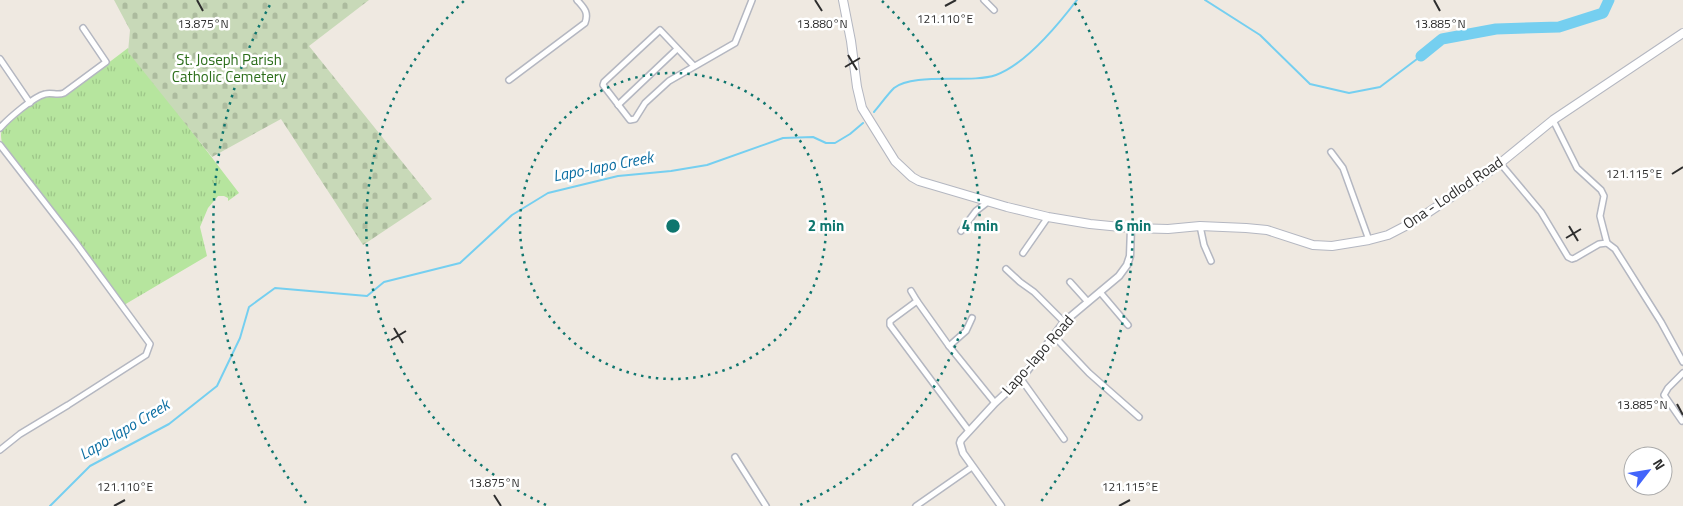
<svg xmlns="http://www.w3.org/2000/svg" width="1683" height="506" font-family="'Titillium Web',sans-serif">
<style>
.grass{fill:url(#grass-tufts)}
.cemetery{fill:url(#cemetery-stones)}
.lines{fill:none;stroke-linecap:round;stroke-linejoin:round}
.stream{stroke:#75cff0;stroke-width:2}
.river{stroke:#75cff0;stroke-width:11}
.minor-casing{stroke:#b4b7c1;stroke-width:8}
.tertiary-casing{stroke:#b4b7c1;stroke-width:9}
.secondary-casing{stroke:#b4b7c1;stroke-width:10}
.minor{stroke:#fff;stroke-width:5}
.tertiary{stroke:#fff;stroke-width:6}
.secondary{stroke:#fff;stroke-width:8}
.ticks{fill:none;stroke:#2e2e2e;stroke-width:2}
.ring{fill:none;stroke:#0f766e;stroke-width:2.5;stroke-dasharray:2.5 5}
.labels{text-anchor:middle;stroke-width:5;stroke-linejoin:round;paint-order:stroke}
.park-label{font-size:15px;fill:#2c6e1b;stroke:#fff}
.street-label{font-size:15px;fill:#2e2e2e;stroke:#fff}
.water-label{font-size:16px;font-style:italic;fill:#0d6fa3;stroke:#fff}
.ticks-label{font-size:12px;text-anchor:middle;fill:#2e2e2e;stroke:#fff;stroke-width:5;stroke-linejoin:round;paint-order:stroke}
.centre{fill:#0f766e;stroke:#fff;stroke-width:2.5}
.ring-label{font-size:15px;text-anchor:middle;font-weight:bold;fill:#0f766e;stroke:#fff;stroke-width:5;stroke-linejoin:round;paint-order:stroke}
</style>
<defs>
<pattern id="grass-tufts" width="24" height="20" patternUnits="userSpaceOnUse" patternTransform="scale(1.25)"><rect width="24" height="20" fill="#b6e59e"/><path d="M3 7l-1-3M5 7V3M7 7l1-3M15 17l-1-3M17 17v-4M19 17l1-3" fill="none" stroke="#9dc588"/></pattern>
<pattern id="cemetery-stones" width="16" height="16" patternUnits="userSpaceOnUse" patternTransform="scale(1.25)"><rect width="16" height="16" fill="#c8d9b8"/><path d="M2 7V4a2 2 0 0 1 4 0v3zM10 15v-3a2 2 0 0 1 4 0v3z" fill="#acbb9e"/></pattern>
</defs>
<rect width="100%" height="100%" fill="#efe9e1"/>
<path class="grass" d="M 128,48 L 239,193 L 228,201 L 228,198 L 224,196 L 218,196 L 208,208 L 200,227 L 207,256 L 124,305 L 2,143 C 1,137 0,133 3,128 C 7,122 40,96 47,95 C 53,94 59,97 66,95 Z"/>
<polygon class="cemetery" points="114,0 369,0 309,46 432,199 363,245 281,119 212,157 128,52 130,30"/>
<g class="lines">
<g class="stream">
<polyline points="1205,0 1260,35 1310,84 1349,93 1380,87 1421,56"/>
<path d="M 874,112 C 880,105 887,95 894,88 C 914,72 970,84 996,75 C 1026,64 1058,25 1077,0"/>
<polyline points="50,506 90,466 169,424 217,386 240,338 249,307 275,288 367,296 384,282 460,263 512,215 548,193 618,176 671,171 707,165 783,138 813,137 826,143 835,143 850,134 863,123"/>
</g>
<polyline class="river" points="1421,56 1442,39 1496,29 1559,27 1603,13 1609,0"/>
<g class="minor-casing">
<g id="minor">
<polyline points="984,0 994,10"/>
<polyline points="0,59 30,103"/>
<polyline points="694,66 660,30 604,82 603,85 630,120 635,119 645,103 669,81 735,43 752,0"/>
<path d="M 509,80 L 585,23 C 589,12 584,8 577,0"/>
<polyline points="618,105 677,49"/>
<polyline points="1553,120 1577,168 1601,190 1604,196 1600,216 1607,243"/>
<path d="M 0,128 C 8,119 33,97 45,94 C 52,92 57,96 64,93 L 106,62 L 83,28"/>
<polyline points="0,145 76,243 150,344 146,355 68,405 20,434 0,450"/>
<polyline points="1331,152 1343,168 1369,240"/>
<polyline points="1500,163 1541,212 1568,257 1572,259 1575,258 1599,244 1607,243 1615,249 1661,322 1683,362"/>
<polyline points="1200,226 1204,245 1211,261"/>
<polyline points="961,231 976,211 989,201"/>
<polyline points="1023,253 1048,217"/>
<polyline points="1006,269 1020,282 1034,292 1064,322"/>
<polyline points="1070,282 1088,302"/>
<polyline points="911,291 917,301"/>
<polyline points="1100,292 1128,325"/>
<polyline points="1053,335 1089,373 1139,417"/>
<polyline points="949,346 966,331 972,318"/>
<polyline points="1021,379 1064,439"/>
<polyline points="1682,421 1664,395 1668,388 1683,373"/>
<polyline points="969,431 890,325 890,321 917,301 949,346 995,403"/>
<polyline points="735,457 766,506"/>
<polyline points="916,506 972,467"/>
</g>
</g>
<g class="tertiary-casing">
<polyline id="tertiary" points="1001,506 963,453 960,443 961,440 995,403 1021,379 1064,322 1119,276 1127,265 1130,256 1131,228"/>
</g>
<g class="secondary-casing">
<polyline id="secondary" points="843,0 851,41 857,87 862,108 895,161 912,177 919,181 1007,207 1048,217 1090,224 1131,228 1168,229 1200,226 1246,228 1267,230 1313,245 1332,246 1369,240 1388,235 1417,220 1493,169 1553,120 1683,33"/>
</g>
<use href="#minor" class="minor"/>
<use href="#tertiary" class="tertiary"/>
<use href="#secondary" class="secondary"/>
</g>
<path class="ticks" d="M 197,0 L 203,11M 815,0 L 822,11M 1434,0 L 1440,11M 945,6 L 956,0M 848,55 L 857,70M 845,67 L 860,58M 1672,174 L 1683,167M 1569,226 L 1578,241M 1566,238 L 1581,229M 394,328 L 403,343M 391,340 L 406,331M 1677,404 L 1683,415M 494,495 L 501,506M 114,506 L 125,500M 1119,506 L 1130,500"/>
<g class="ring">
<circle cx="673" cy="226" r="153"/>
<path d="M546 505A307 307 0 0 1 464 1M882 1A307 307 0 0 1 800 505"/>
<path d="M306 503A460 460 0 0 1 271 3M1075 3A460 460 0 0 1 1040 503"/>
</g>
<g class="labels">
<g class="park-label">
<text x="229" y="65">St. Joseph Parish<tspan x="229" dy="17">Catholic Cemetery</tspan></text>
</g>
<g class="street-label">
<text transform="translate(1453 193) rotate(-34)" y="5">Ona - Lodlod Road</text>
<text transform="translate(1038 355) rotate(-49)" y="5">Lapo-lapo Road</text>
</g>
<g class="water-label">
<text transform="translate(603 166) rotate(-11)" y="6">Lapo-lapo Creek</text>
<text transform="translate(124 429) rotate(-31)" y="6">Lapo-lapo Creek</text>
</g>
</g>
<g class="ticks-label">
<text x="945" y="23">121.110°E</text>
<text x="1440" y="28">13.885°N</text>
<text x="203" y="28">13.875°N</text>
<text x="822" y="28">13.880°N</text>
<text x="1634" y="178">121.115°E</text>
<text x="1642" y="409">13.885°N</text>
<text x="494" y="487">13.875°N</text>
<text x="125" y="491">121.110°E</text>
<text x="1130" y="491">121.115°E</text>
</g>
<circle cx="673" cy="226" r="8" class="centre"/>
<g class="ring-label">
<text x="826" y="231">2 min</text>
<text x="980" y="231">4 min</text>
<text x="1133" y="231">6 min</text>
</g>
<g transform="translate(1648 471) rotate(59)"><circle r="24" fill="#ffffff" stroke="#ababab"/>
<path d="M0-4L9 19L0 12L-9 19Z" fill="#4264fb"/>
<text y="-8" font-size="14" font-weight="bold" text-anchor="middle" fill="#2e2e2e">N</text>
</g>
</svg>
